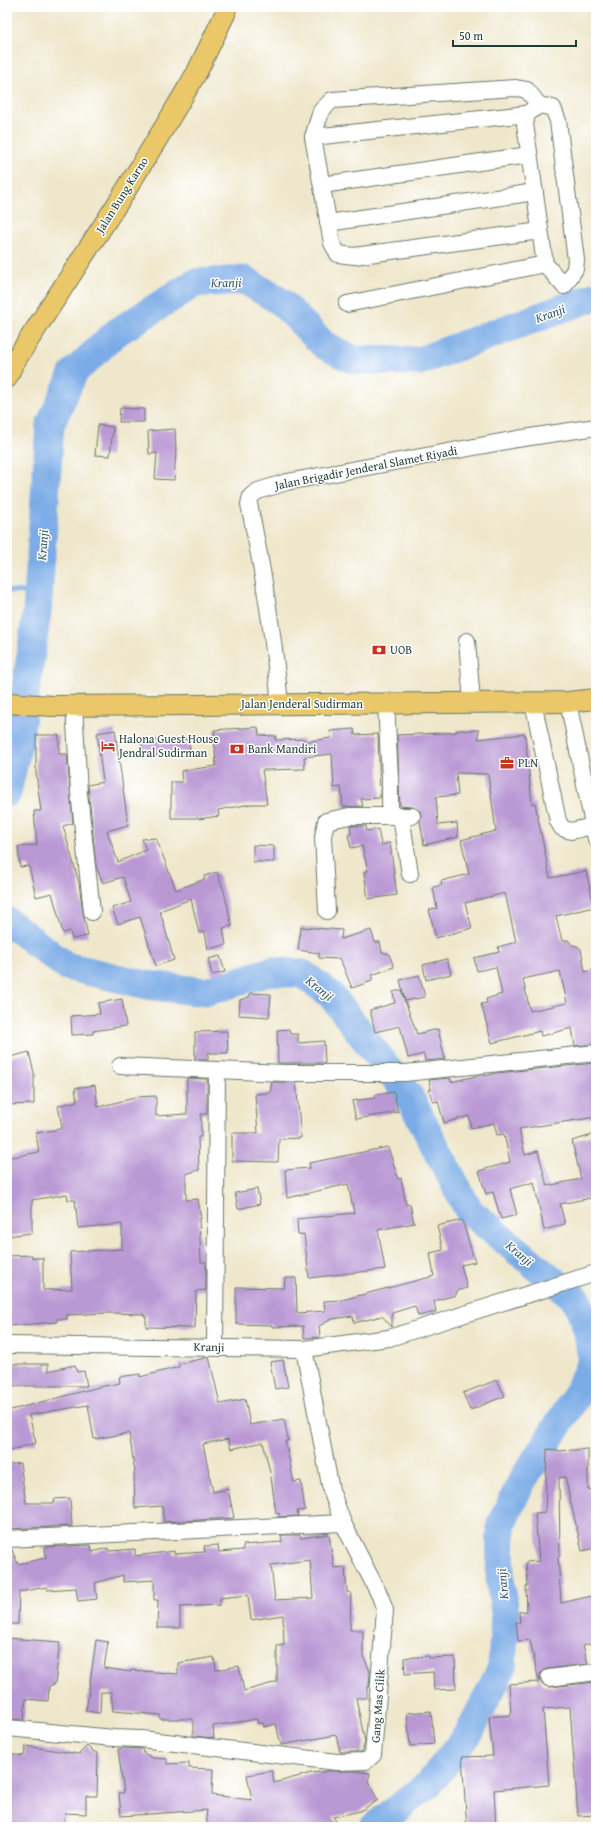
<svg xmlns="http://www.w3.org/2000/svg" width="603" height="1834" font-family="'Gentium Book Plus',serif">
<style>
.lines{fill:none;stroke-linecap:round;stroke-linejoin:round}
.stream{stroke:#7cace7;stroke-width:5}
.river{stroke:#7cace7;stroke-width:29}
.building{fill:#b998d4;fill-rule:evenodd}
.minor-casing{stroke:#687869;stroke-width:18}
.major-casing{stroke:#687869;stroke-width:22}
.minor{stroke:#fff;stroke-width:16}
.major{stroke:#eac769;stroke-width:20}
.labels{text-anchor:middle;stroke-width:3;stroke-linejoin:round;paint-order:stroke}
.street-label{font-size:12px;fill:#1f3d34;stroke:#fff}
.poi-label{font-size:12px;fill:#1f3d34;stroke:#fff;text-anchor:start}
.water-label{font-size:13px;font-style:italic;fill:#3b5e6a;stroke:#fff}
</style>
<rect width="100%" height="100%" fill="#fff"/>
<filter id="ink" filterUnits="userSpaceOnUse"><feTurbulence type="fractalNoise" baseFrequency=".025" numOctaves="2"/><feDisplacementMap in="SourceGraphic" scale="8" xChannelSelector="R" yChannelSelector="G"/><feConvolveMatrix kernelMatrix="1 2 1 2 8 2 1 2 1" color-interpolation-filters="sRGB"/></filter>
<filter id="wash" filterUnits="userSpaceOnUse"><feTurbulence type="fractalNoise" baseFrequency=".012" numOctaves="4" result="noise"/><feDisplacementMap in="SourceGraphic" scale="16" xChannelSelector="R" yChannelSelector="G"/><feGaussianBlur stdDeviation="0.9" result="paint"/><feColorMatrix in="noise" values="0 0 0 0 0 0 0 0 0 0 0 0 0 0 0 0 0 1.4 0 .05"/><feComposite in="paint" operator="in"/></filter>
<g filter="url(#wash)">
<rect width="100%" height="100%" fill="#efe7cb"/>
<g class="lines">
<polyline class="stream" points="7,591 39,593"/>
<g class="river">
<polyline points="7,793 18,743 37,612 50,425 74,372 117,332 195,283 245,280 281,302 324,345 354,360 419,361 596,296"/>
<polyline points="7,921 66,966 147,985 205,992 271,971 303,974 331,995 409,1096 469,1211 577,1300 588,1332 592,1360 577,1395 522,1481 501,1524 500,1580 505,1612 502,1668 469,1733 430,1783 374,1827"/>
</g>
</g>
<g id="blocks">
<g class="building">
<polygon points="120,408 144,409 144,422 119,422"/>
<polygon points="98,425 113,427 110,456 95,455"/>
<polygon points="175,429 176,452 174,480 155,479 157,453 149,454 148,431"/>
<polygon points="258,727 259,735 276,736 275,740 304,739 304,742 331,738 330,731 354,729 355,735 378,734 380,798 361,799 363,806 343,807 341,787 334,788 332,754 304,757 305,769 262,770 267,804 251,804 218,810 219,816 199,819 198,818 171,818 171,782 182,782 181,771 216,766 214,730"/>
<polygon points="115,730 128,825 107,831 118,862 146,850 142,839 156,838 176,890 205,879 204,876 217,872 224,891 232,926 223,928 226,945 208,949 205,932 199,933 191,899 160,911 174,960 156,966 140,917 118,924 112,908 131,902 123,877 103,883 96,866 88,785 103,782 97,733"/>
<path d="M 457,730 L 479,730 L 478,739 L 525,734 L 532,804 L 535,803 L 550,878 L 586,871 L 594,907 L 556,916 L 562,941 L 568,940 L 572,945 L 577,946 L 581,949 L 585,972 L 596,969 L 596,1044 L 575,1046 L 572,1028 L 541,1036 L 540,1031 L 492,1043 L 481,1004 L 487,1003 L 486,999 L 502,994 L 496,967 L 477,971 L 474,958 L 499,952 L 498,947 L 516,942 L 505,893 L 465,903 L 472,928 L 436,938 L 429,910 L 437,908 L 433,887 L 442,885 L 441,881 L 469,874 L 461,840 L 496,831 L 488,774 L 456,773 L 458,795 L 436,797 L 438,825 L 457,823 L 458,837 L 424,845 L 420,821 L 421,816 L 420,811 L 412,807 L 400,806 L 397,735 L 442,733 L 457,732 ZM 560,971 L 567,1003 L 530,1011 L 523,979 Z"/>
<polygon points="36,735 59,735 59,754 67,754 73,823 63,826 79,883 83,913 88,936 72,939 70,931 63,933 52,893 36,897 29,866 20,867 18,847 37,845 34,811 41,811 36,773"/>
<polygon points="189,739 190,754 143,756 142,741"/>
<polygon points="350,826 366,826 367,831 378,829 381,845 390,843 397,895 368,899 364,872 368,871 362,846 351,848 348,835 351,834"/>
<polygon points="253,845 274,846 274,862 253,862"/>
<polygon points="301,927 342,930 341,939 371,930 375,942 380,942 382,952 389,954 394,967 372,975 372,981 352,988 340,959 319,958 319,953 298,950"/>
<polygon points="220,956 225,972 212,975 208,959"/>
<polygon points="447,959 451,974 426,980 423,965"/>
<polygon points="419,975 425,997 405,1001 400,980"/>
<polygon points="401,990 417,1034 438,1029 445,1059 425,1061 424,1054 408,1058 400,1026 375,1032 370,1010 395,1003 393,992"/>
<polygon points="250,993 271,994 269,1017 239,1015 240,1000 249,997"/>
<polygon points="122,999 126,1026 93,1031 93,1034 72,1035 71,1016 100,1014 98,1003"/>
<polygon points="289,1029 290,1034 298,1034 298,1043 324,1041 325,1063 278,1063 277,1030"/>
<polygon points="227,1031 228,1053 208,1053 208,1060 195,1060 195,1032"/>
<polygon points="29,1052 34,1073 34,1104 7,1105 7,1058"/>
<polygon points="596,1063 596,1117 519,1129 525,1155 538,1151 547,1186 581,1179 572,1141 596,1134 596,1197 560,1204 565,1224 544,1230 534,1182 510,1189 517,1215 501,1219 493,1192 486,1194 479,1171 510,1162 504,1134 497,1135 494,1123 471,1128 469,1116 444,1123 438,1101 433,1102 429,1090 431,1090 429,1080 450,1078 451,1082 480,1075 485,1074 485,1076 496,1073"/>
<polygon points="187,1078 207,1079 207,1114 201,1114 201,1137 198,1137 199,1170 186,1174 186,1200 198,1199 201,1219 199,1219 201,1262 206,1262 206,1290 196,1291 195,1328 146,1327 146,1316 144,1316 144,1314 107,1313 67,1315 67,1319 57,1319 57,1322 7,1326 7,1256 32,1255 32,1258 43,1258 43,1290 72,1289 70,1252 122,1249 122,1224 78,1228 75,1200 68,1200 67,1194 32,1200 32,1233 7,1236 7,1158 39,1152 36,1133 60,1129 62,1127 58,1106 77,1101 75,1088 95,1085 98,1107 134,1098 134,1097 156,1096 156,1116 187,1114"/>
<polygon points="272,1082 296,1082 301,1138 279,1139 278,1162 232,1161 232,1133 258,1133 255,1094 270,1093"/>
<polygon points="394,1092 398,1112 356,1119 352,1101 375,1098 375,1095"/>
<polygon points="388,1147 398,1179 401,1178 406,1205 410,1204 414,1223 378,1230 385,1269 309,1278 304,1234 298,1235 297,1219 354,1213 348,1184 287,1198 285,1170 310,1168 309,1163"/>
<polygon points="257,1189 260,1204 238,1209 235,1193"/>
<polygon points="462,1220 475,1262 461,1265 467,1288 457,1291 456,1295 434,1301 436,1312 418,1316 415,1306 392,1313 392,1327 382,1316 354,1323 353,1316 332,1319 319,1326 320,1337 304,1338 303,1326 272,1327 272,1325 236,1324 236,1287 284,1288 285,1278 296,1278 297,1313 325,1311 324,1301 342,1300 434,1276 430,1253 443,1250 437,1226"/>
<polygon points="209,1357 220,1404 245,1399 250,1425 284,1419 288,1441 285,1441 294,1482 301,1481 305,1510 297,1511 298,1516 279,1517 279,1513 276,1513 271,1477 263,1442 231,1449 228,1439 203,1444 213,1492 228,1489 234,1518 164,1522 162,1506 135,1508 134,1472 135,1472 129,1433 94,1439 88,1405 29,1415 36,1443 8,1451 7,1411 99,1387 120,1383 119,1377 140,1374 140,1377 179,1367 179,1364"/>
<polygon points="283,1360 288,1387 275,1389 270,1362"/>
<polygon points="7,1364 48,1364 48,1371 75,1365 77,1372 84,1371 87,1386 7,1386"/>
<polygon points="497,1380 505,1396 470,1410 463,1393"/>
<polygon points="547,1449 558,1450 558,1451 588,1449 588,1490 596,1489 596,1548 582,1551 565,1477 559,1478 560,1556 558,1556 561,1603 596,1595 596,1643 583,1645 588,1664 547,1669 540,1674 540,1679 542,1684 550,1687 596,1682 596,1815 578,1816 570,1707 543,1709 549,1785 494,1790 496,1827 467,1827 462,1757 493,1756 489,1717 511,1715 509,1684 539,1682 530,1640 518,1641 516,1622 520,1622 519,1612 527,1611 526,1586 528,1586 526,1562 539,1561 535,1513 545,1512"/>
<polygon points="20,1463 26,1503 55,1503 54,1499 70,1498 72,1526 7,1529 7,1465"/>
<path d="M 329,1534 L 334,1568 L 345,1567 L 347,1592 L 351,1593 L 350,1630 L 363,1630 L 363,1656 L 370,1671 L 369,1687 L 367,1687 L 367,1698 L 356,1698 L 365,1742 L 362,1752 L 340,1752 L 336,1735 L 281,1745 L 276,1724 L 264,1727 L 263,1723 L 258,1724 L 257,1719 L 213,1726 L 214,1738 L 193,1736 L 193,1719 L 160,1719 L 160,1715 L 113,1711 L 111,1692 L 101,1692 L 100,1713 L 86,1711 L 96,1640 L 108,1642 L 104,1668 L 131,1672 L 131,1670 L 178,1674 L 178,1663 L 214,1657 L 216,1670 L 239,1666 L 244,1691 L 277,1682 L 277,1646 L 284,1645 L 283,1615 L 251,1620 L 248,1595 L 220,1598 L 220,1605 L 180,1607 L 180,1628 L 157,1628 L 158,1600 L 154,1600 L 154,1580 L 123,1582 L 123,1575 L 95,1583 L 97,1599 L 78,1601 L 76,1588 L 47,1590 L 47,1587 L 19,1592 L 18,1624 L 7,1624 L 7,1548 L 11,1548 L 18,1564 L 46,1558 L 45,1547 L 91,1545 L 92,1552 L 108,1548 L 109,1551 L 135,1549 L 135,1556 L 174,1551 L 174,1554 L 205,1552 L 204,1546 L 218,1545 L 219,1552 L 243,1550 L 243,1545 L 282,1542 L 281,1535 L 300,1535 L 301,1538 ZM 310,1560 L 313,1598 L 275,1600 L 271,1565 Z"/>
<polygon points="7,1638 60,1642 55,1684 49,1686 48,1701 26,1699 24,1720 7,1719"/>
<polygon points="429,1656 429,1658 455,1657 456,1689 434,1690 433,1672 405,1674 404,1658"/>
<polygon points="431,1711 434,1744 410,1746 407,1713"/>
<polygon points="26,1746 79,1754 87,1746 92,1751 98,1753 97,1796 86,1796 86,1814 65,1813 63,1827 39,1827 7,1822 7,1754 24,1756"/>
<polygon points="125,1748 143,1749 144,1753 153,1758 167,1759 167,1764 189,1763 189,1768 213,1769 212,1795 252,1800 247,1775 272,1771 274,1783 311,1773 329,1771 355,1771 370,1773 368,1782 378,1800 360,1811 333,1817 341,1827 207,1827 207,1819 206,1819 207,1810 121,1816 119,1793 124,1793 118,1749"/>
</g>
</g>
</g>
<g filter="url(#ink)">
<use href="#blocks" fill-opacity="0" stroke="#687869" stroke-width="1"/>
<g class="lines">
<g class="minor-casing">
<g id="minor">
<polyline points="539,105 527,90 516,88 332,100 321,111 313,137 332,243 338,254 354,256 540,231"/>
<polygon points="539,105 553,108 558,121 576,260 575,269 564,286 545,264 525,124 527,114"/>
<polyline points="313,137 527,114"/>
<polyline points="322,185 529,155"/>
<polyline points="328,223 535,192"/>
<polyline points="347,304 545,264"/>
<polyline points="467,641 472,702"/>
<polyline points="533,702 558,821 562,828 571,831 593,826"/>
<polyline points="568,702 596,839"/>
<polyline points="386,704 390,778 390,816"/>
<polyline points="74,705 79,793 92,912"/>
<path d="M 280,705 C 274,637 263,570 249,504 L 251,496 L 258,491 L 287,482 L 517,439 L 596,427"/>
<polyline points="401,816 410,874"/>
<polyline points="327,911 323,837 326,821 349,816 412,816"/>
<polyline points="120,1066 217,1070"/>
<polyline points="7,1345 304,1349 389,1338 596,1273"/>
<polyline points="215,1347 217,1070 284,1073 405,1073 596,1053"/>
<polyline points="7,1539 343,1523"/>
<polyline points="549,1678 596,1672"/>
<polyline points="7,1728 114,1738 141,1739 337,1762 366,1761 373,1755 385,1610 380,1596 343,1523 331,1490 304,1349"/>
</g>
</g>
<g class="major-casing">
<g id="major">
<polyline points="7,378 13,364 121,198 167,123 197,72 225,14 226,7"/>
<polyline points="7,703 53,706 568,702 596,699"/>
</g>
</g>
<use href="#minor" class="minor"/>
<use href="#major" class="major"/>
</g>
</g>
<defs>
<g id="bank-bare" transform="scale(1.08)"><path d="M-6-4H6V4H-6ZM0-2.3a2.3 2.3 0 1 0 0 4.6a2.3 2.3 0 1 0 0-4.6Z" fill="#c8321e" stroke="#fff" stroke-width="2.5" paint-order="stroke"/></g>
<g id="hotel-bare" transform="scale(1.08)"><path d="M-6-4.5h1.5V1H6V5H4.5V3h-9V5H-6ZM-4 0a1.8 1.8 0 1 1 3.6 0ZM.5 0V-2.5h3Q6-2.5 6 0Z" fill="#c8321e" stroke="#fff" stroke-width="2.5" paint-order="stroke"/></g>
<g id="office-bare" transform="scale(1.08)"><path d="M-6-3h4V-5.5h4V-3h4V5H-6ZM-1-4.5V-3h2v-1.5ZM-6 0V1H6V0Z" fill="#c8321e" stroke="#fff" stroke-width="2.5" paint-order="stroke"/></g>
</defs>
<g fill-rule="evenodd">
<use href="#bank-bare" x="379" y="650"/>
<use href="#hotel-bare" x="108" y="746"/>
<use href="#bank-bare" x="237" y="749"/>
<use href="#office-bare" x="507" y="763"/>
</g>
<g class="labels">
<g class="street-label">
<text transform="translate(122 195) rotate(-58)" y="4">Jalan Bung Karno</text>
<text transform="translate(366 468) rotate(-11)" y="4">Jalan Brigadir Jenderal Slamet Riyadi</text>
<text x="302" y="708">Jalan Jenderal Sudirman</text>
<text transform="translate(209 1347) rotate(1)" y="4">Kranji</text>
<text transform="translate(378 1706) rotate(-86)" y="4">Gang Mas Cilik</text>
</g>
<g class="poi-label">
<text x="390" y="654">UOB</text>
<text x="119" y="743">Halona Guest House<tspan x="119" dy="14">Jendral Sudirman</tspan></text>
<text x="248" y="753">Bank Mandiri</text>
<text x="518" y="767">PLN</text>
</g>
<g class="water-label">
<text transform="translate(226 282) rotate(-1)" y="5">Kranji</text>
<text transform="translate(550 313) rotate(-20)" y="5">Kranji</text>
<text transform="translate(42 545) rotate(-86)" y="5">Kranji</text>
<text transform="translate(320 988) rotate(39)" y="5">Kranji</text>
<text transform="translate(520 1253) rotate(40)" y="5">Kranji</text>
<text transform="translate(502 1584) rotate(-95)" y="5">Kranji</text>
</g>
</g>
<rect width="603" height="1834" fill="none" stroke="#fff" stroke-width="24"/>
<path d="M453 40v6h123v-6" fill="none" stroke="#1f3d34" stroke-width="2"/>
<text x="459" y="40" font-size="12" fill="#1f3d34" stroke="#ffffff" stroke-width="3" paint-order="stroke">50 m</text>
</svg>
